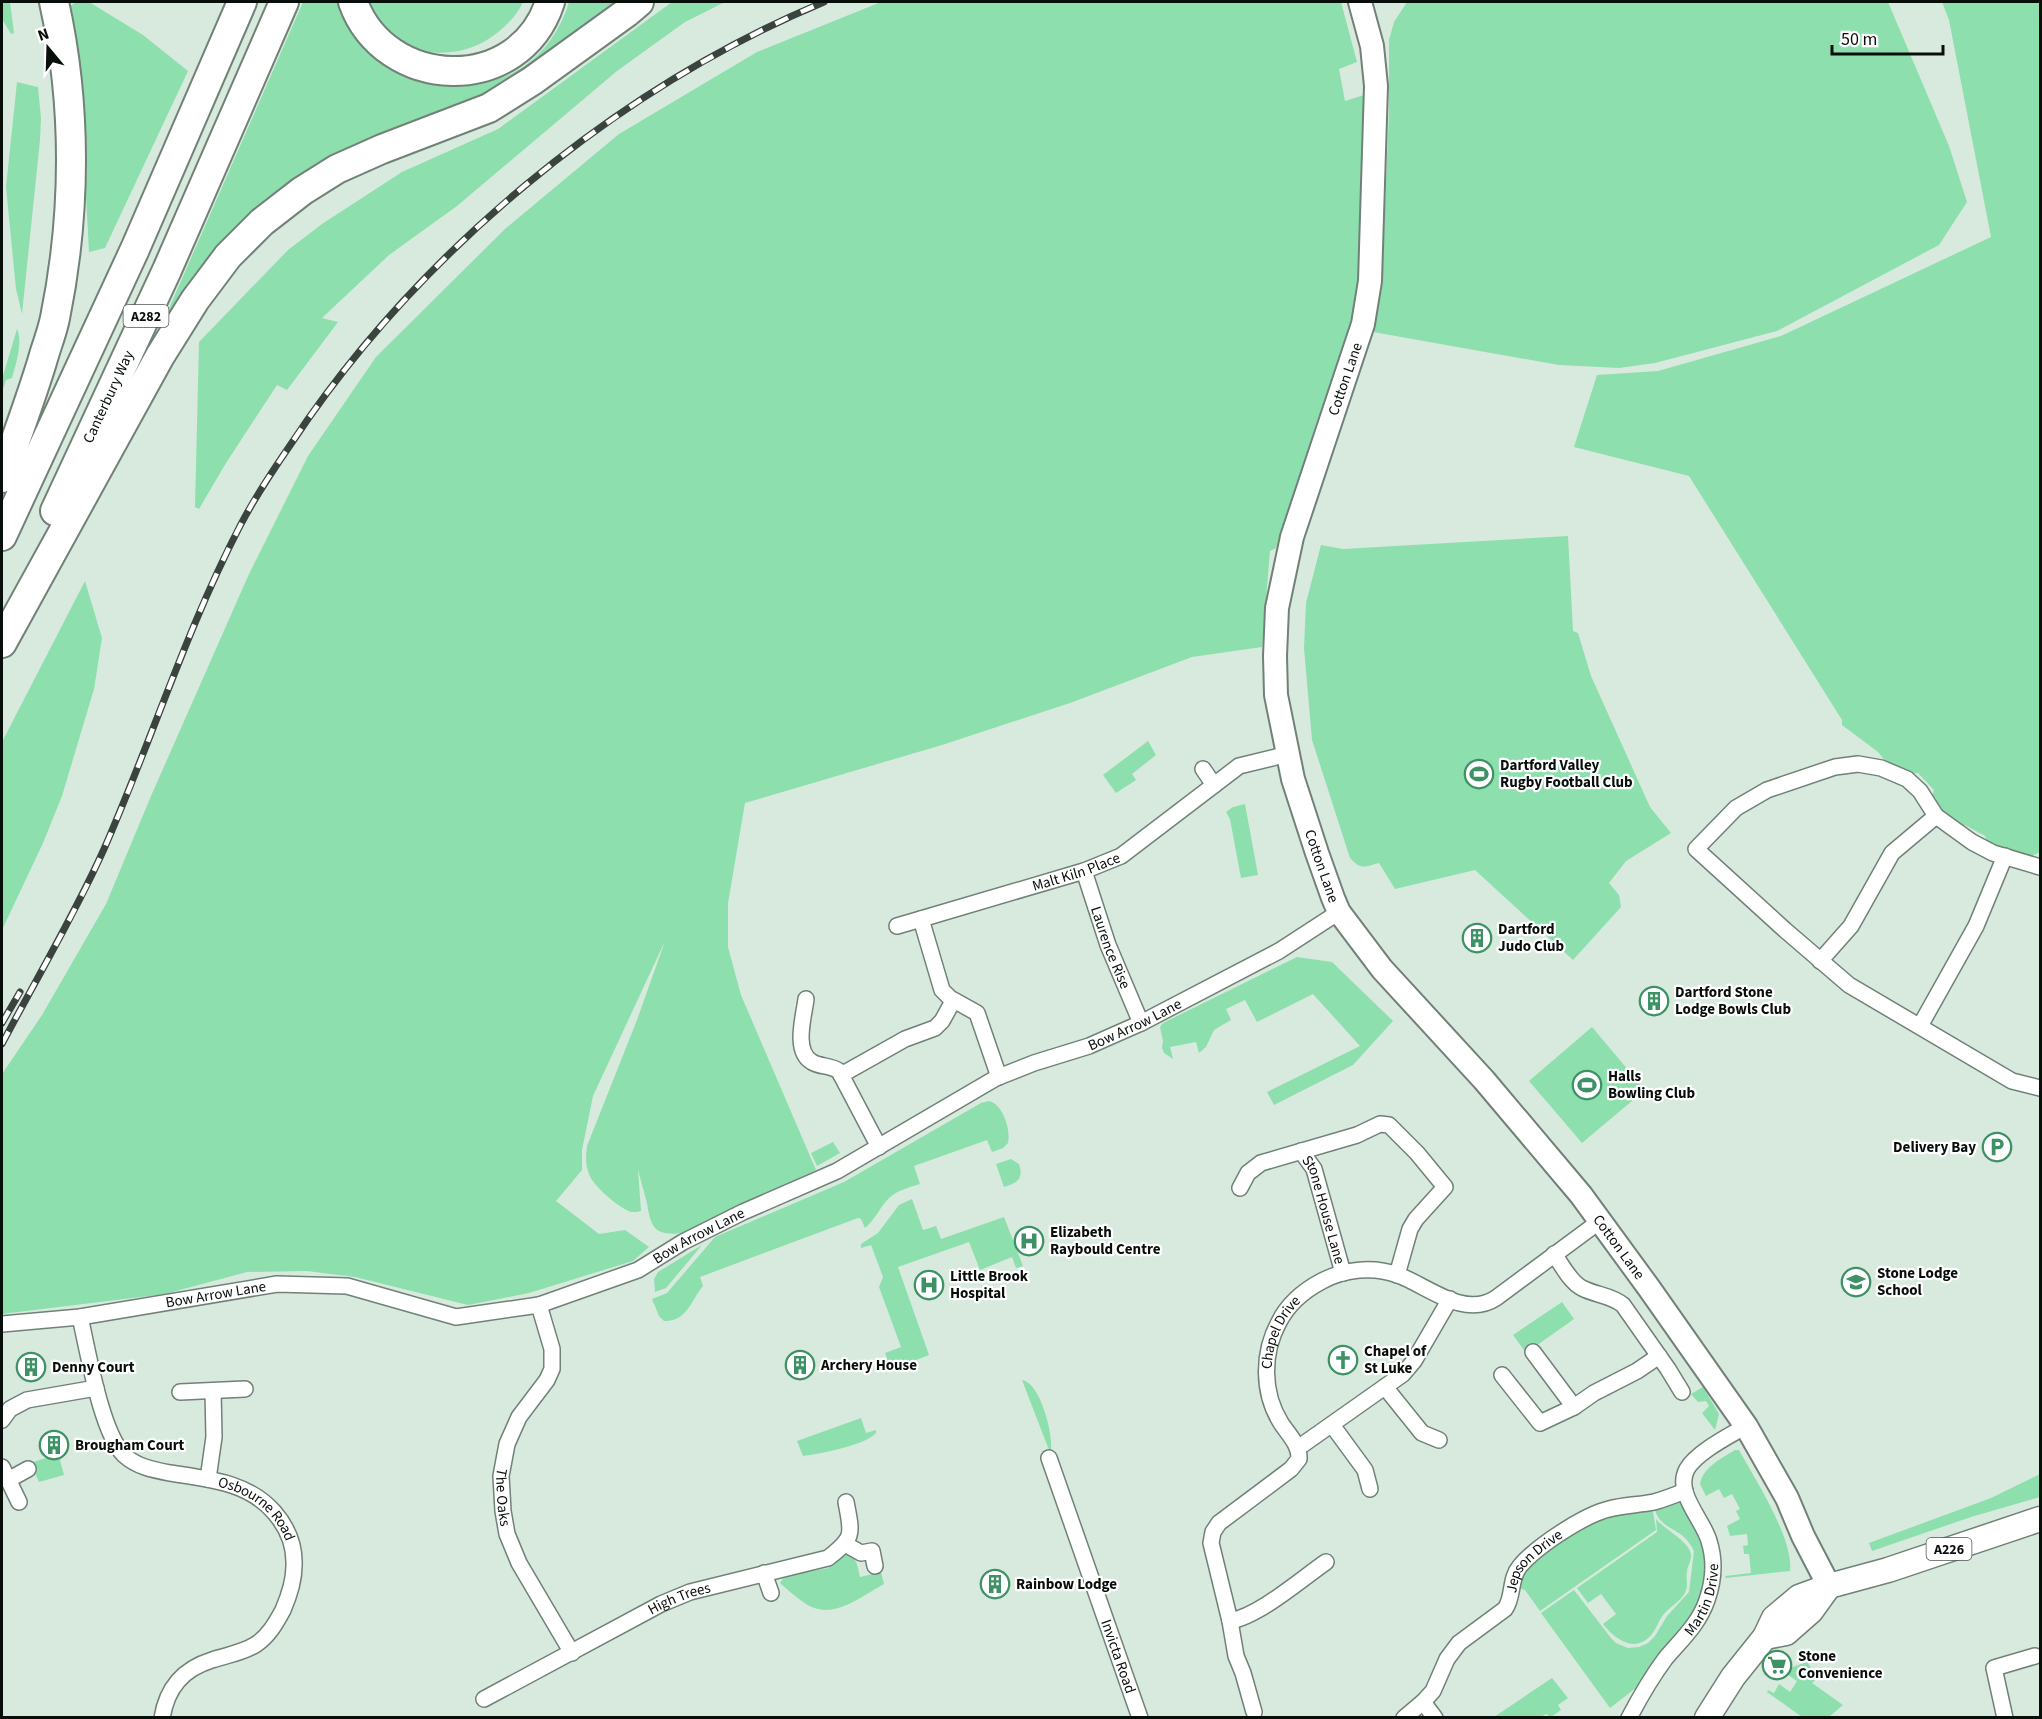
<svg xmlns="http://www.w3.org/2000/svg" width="2042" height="1719" font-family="'Source Sans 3',sans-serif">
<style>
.green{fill:#8ddfae}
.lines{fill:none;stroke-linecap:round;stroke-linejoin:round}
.street-casing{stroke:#718177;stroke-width:18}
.secondary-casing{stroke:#718177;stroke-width:26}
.primary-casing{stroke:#718177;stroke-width:27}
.highway-casing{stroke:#718177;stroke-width:32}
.street{stroke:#fff;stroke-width:15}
.secondary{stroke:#fff;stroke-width:22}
.primary{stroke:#fff;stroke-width:24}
.highway{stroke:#fff;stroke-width:28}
.rail-casing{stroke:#3a433d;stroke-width:7}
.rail{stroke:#fff;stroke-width:4.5;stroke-dasharray:14;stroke-linecap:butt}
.labels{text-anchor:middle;stroke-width:4.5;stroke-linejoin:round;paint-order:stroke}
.shield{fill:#fff;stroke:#525654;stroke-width:1.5}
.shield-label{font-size:14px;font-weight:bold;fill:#080e0a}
.street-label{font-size:15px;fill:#080e0a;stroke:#fff}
.poi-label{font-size:15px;font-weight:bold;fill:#080e0a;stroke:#fff;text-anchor:start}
</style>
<rect width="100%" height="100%" fill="#d8eade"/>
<g class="green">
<polygon points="2,2 10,2 14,33 11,34 2,19"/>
<polygon points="77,2 89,2 143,35 188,71 105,248 89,252 82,122 68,7"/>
<path d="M 303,2 L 343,2 L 454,83 C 470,83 485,82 500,78 C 534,68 560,34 569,2 L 627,2 L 481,99 L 357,148 L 173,315 L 167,313 Z"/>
<path d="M 361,2 L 523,2 C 518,14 507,25 497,33 C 466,58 423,59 390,37 C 378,30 369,12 361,2 Z"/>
<polygon points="672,2 725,2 685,22 617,71 457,206 389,255 322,318 338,322 287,390 277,385 226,463 199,509 195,507 199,342 288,250 322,224 402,172 498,129"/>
<path d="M 881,2 L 1341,2 L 1357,62 L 1339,69 L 1345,101 L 1367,94 L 1362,256 L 1353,328 L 1318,418 L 1276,548 L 1270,551 L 1262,647 L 1192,657 L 1070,703 L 942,745 L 745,803 L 728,903 L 728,947 L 741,995 L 816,1170 L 684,1233 C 656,1236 651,1230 647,1203 C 644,1192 641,1181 638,1170 L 641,1211 C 639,1212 633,1212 631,1212 C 619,1208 593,1186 589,1174 C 585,1164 586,1156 587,1146 L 637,1020 L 665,941 L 593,1096 L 582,1150 L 582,1170 L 556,1201 L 599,1234 L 625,1230 L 649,1247 L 633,1261 L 529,1293 L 468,1305 L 355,1277 L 307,1271 L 247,1272 L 165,1294 L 2,1314 L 2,1074 L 42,1015 L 106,904 L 151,796 L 249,574 L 308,456 L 376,357 L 505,229 L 619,134 L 757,52 Z"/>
<polygon points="1407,2 1888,2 1949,146 1967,202 1939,245 1777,331 1655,363 1619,368 1559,365 1373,332 1382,281 1389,112 1389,40 1394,22"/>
<polygon points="1942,2 2040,2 2040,852 2032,856 1987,842 1985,836 1965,825 1959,826 1942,812 1931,799 1934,790 1918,773 1909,774 1886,762 1878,752 1842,725 1842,720 1689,476 1574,447 1597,375 1658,371 1781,336 1991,237 1949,20"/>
<polygon points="17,82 38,87 41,118 40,140 22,314 16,289 6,187"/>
<path d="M 17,329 C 23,342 16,364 12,378 L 6,380 L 2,393 L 2,379 Z"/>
<path d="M 1568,536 L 1573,631 L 1578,633 L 1591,676 L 1650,807 L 1671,833 L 1626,861 L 1609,883 L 1619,895 L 1621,907 L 1573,960 L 1475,870 L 1395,889 L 1379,863 C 1364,867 1361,870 1350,858 L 1312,740 L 1304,648 L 1306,603 L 1321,545 L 1343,549 Z"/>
<polygon points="85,581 102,638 94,689 62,796 43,843 2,930 2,742"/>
<polygon points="1148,741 1156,755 1132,774 1136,780 1116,793 1103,775"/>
<polygon points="1245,804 1258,875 1241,878 1230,819 1226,812 1233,807"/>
<polygon points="1297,957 1332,962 1393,1021 1353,1065 1274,1105 1267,1092 1360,1046 1313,994 1257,1022 1245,1000 1226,1009 1231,1020 1214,1030 1206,1047 1199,1053 1196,1042 1170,1047 1173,1059 1164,1053 1162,1048 1163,1041 1160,1027 1163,1023"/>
<polygon points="1592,1027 1645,1090 1582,1143 1529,1081"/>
<path d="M 989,1101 C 1003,1104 1011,1130 1008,1143 L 1003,1148 L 992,1152 L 987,1140 L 914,1166 L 920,1184 C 910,1187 898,1190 889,1198 C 880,1207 875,1220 865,1228 L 861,1219 L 858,1218 L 700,1277 L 703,1286 C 691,1300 687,1322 664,1321 L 659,1316 L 652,1299 L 667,1293 L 715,1237 L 844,1182 L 981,1103 Z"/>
<polygon points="833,1142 840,1153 817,1166 811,1153"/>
<path d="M 1011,1159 L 1019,1164 C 1024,1179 1017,1183 1004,1187 L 996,1164 Z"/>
<polygon points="912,1199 923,1230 936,1226 941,1239 1004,1217 1023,1266 1016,1268 1012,1257 980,1270 969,1242 898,1267 929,1355 891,1370 885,1353 901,1347 879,1287 883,1277 871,1245 861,1248 861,1244 878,1233 899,1205"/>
<polygon points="702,1245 666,1288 655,1292 654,1279 658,1272"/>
<polygon points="1562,1302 1574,1319 1526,1353 1513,1335"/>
<path d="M 1022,1380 C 1040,1382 1053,1434 1051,1450 L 1049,1450 Z"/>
<polygon points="1703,1387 1719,1414 1715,1430 1702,1413 1709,1406 1706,1401 1698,1402 1691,1394"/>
<path d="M 861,1418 L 866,1433 L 876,1430 L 876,1433 C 866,1445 819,1454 803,1456 L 797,1441 Z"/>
<polygon points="57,1449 64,1475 39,1482 30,1463 46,1458 45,1453"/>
<path d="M 1735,1450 L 1739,1450 C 1755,1479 1794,1539 1790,1571 L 1726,1578 L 1725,1576 L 1751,1573 L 1749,1554 L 1744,1554 L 1743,1546 L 1748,1545 L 1747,1534 L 1730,1536 L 1727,1526 L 1740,1519 L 1736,1511 L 1740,1509 L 1732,1494 L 1724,1498 L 1719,1489 L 1706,1496 L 1700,1484 C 1703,1467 1722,1458 1735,1450 Z"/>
<polygon points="2040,1474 2040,1497 1971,1517 1872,1551 1869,1543 1991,1498"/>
<path d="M 1682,1502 L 1705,1545 L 1707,1577 L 1697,1608 L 1641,1684 L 1610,1708 L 1541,1613 L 1574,1590 L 1611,1638 L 1616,1643 L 1628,1648 L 1639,1647 L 1648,1643 L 1655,1636 L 1667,1616 L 1689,1592 L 1694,1551 C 1692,1547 1689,1542 1685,1538 C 1675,1528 1662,1528 1655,1511 Z"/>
<polygon points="1652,1506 1656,1530 1540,1611 1525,1590 1515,1587 1524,1567 1586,1521"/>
<path d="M 1656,1519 C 1665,1530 1689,1541 1691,1554 C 1692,1560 1687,1566 1687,1572 C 1686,1577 1687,1581 1687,1586 C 1685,1600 1672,1604 1664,1614 C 1659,1619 1657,1628 1652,1634 C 1636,1654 1615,1640 1603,1624 L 1616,1614 L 1601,1594 L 1588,1603 L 1577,1588 L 1657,1532 Z"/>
<path d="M 843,1553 C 857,1556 857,1564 860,1577 L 881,1572 L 884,1584 C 860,1597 833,1621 806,1604 C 797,1598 788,1590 780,1583 L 785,1576 L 829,1568 L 829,1564 Z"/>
<polygon points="1780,1662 1790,1668 1807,1662 1818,1677 1812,1683 1843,1705 1829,1717 1802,1717 1767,1692 1768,1690 1774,1693 1779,1684 1790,1692 1797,1681 1787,1674 1789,1671 1778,1664"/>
<polygon points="1552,1678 1568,1698 1558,1705 1561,1710 1551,1717 1546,1714 1541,1717 1494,1717"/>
</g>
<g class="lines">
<g class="street-casing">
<g id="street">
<polyline points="1203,769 1214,785"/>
<polyline points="2040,867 1993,853 1972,842 1936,816 1920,791 1907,779 1881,768 1858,764 1835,767 1767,790 1736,808 1696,849 1785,930 1849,985 2012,1081 2040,1088"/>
<path id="s1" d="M 1084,871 L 1108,945 L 1141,1023"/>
<polyline points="897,926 921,919"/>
<polyline points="1820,961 1851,926 1892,853 1936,816"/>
<path d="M 806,999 C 804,1016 793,1051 812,1062 C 820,1067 830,1065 839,1071 L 879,1147"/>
<polyline points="1920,1026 1976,926 2005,856"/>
<polyline points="841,1075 905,1039 935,1028 942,1021 953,1001"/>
<path id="s2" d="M 999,1077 L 977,1013 L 950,998 L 942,990 L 921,919 L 1084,871 L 1121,856 L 1239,766 L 1288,754"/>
<path id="s3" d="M 1301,1151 L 1314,1169 L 1343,1273"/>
<polyline points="1240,1188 1248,1173 1261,1163 1357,1135 1380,1124 1389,1125 1417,1153 1445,1187 1416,1219 1410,1229 1397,1275"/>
<path d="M 1554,1254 C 1562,1265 1570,1282 1582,1288 C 1595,1295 1611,1295 1623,1305 L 1668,1369 L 1682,1392"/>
<path id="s4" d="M 539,1305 L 552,1349 L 552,1369 L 547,1380 L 519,1417 L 507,1444 L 501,1476 L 503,1511 L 507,1534 L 519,1563 L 572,1653"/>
<path id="s5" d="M 80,1317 C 88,1351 101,1432 124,1455 C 137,1467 154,1470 170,1473 C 208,1479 248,1482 274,1512 C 288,1528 295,1545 294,1566 C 294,1581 289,1596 283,1610 C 276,1623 268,1637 255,1645 C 242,1653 227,1655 212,1660 C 183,1669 167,1687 162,1718"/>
<path id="s6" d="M 2,1324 L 80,1317 L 277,1284 L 347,1286 L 456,1317 L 539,1305 L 638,1270 L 683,1242 L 743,1212 L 837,1171 L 996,1078 L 1034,1063 L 1089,1046 L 1141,1023 L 1279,951 L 1339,912"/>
<polyline points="1533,1352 1574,1407"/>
<polyline points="1502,1375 1540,1423 1574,1407 1594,1393 1637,1371 1659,1356"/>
<polyline points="1385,1387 1422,1433 1439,1440"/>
<polyline points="180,1392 245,1389"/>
<polyline points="2,1420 10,1409 27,1400 96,1388"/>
<polyline points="1332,1425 1365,1470 1370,1489"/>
<polyline points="1298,1448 1403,1374 1414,1361 1450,1299"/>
<path id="s7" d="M 1049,1458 L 1140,1718"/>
<polyline points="2,1467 19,1502"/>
<polyline points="208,1479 214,1437 213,1391"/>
<polyline points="8,1480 28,1469"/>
<polyline points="845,1544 861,1553 872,1551 875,1566"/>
<path id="s8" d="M 1326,1562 C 1300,1580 1259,1616 1230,1621 L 1211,1543 L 1213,1532 L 1219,1523 L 1291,1469 L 1299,1459 C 1300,1445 1288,1434 1281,1423 C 1262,1393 1262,1353 1279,1322 C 1288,1304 1305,1290 1322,1281 C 1345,1269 1373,1266 1398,1275 C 1428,1286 1464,1319 1496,1298 L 1600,1221"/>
<polyline points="764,1573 771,1593"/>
<polyline points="1230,1621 1236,1656 1243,1673 1254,1712"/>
<path id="s9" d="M 484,1699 L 661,1604 L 690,1592 L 828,1558 C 855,1537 852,1534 846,1502"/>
<polyline points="1423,1702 1435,1718"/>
<path id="s10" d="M 1404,1718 L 1423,1702 L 1433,1691 L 1447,1659 L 1459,1643 L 1505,1609 C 1514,1597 1509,1579 1520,1566 C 1537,1546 1584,1515 1609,1509 C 1624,1505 1639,1505 1654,1502 C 1665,1499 1675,1495 1685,1491"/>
<path id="s11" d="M 1629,1718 C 1640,1697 1651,1678 1665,1659 C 1681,1640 1699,1624 1707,1600 C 1714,1580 1715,1560 1709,1541 C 1703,1519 1674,1493 1687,1469 C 1697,1452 1729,1436 1746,1426"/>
<polyline points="2005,1718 1994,1668 2035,1656"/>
</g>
</g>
<g class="secondary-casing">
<g id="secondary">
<path id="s12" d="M 1360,2 L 1372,46 L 1376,86 L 1370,281 L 1363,324 L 1292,537 L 1277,608 L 1275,656 L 1276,695 L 1293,779 L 1317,853 L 1333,898 L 1339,912 L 1382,969 L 1484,1080 L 1581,1195 L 1649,1288 L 1746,1426 L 1787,1498 L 1803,1536 L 1829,1586"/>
</g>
</g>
<g class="primary-casing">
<g id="primary">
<polyline points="1765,1637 1786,1633 1811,1611 1829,1586"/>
<polyline points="1707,1718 1733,1677 1765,1637 1774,1618 1799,1597 1829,1586 1888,1570 2040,1519"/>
</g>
</g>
<g class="highway-casing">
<g id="highway">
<path d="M 353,2 C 385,91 519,97 550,2"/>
<path d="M 2,478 C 16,439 30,401 42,362 C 46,347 52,333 55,318 C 76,215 77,105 54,2"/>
<path id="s13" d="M 55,511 L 167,270 L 284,2"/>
<polyline points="2,536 135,249 242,2"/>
<polyline points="2,643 160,356 195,300 228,256 262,222 302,191 337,169 382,149 489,108 532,81 626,13 639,2"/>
</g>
</g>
<use href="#street" class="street"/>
<use href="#secondary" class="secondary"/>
<use href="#primary" class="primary"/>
<use href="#highway" class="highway"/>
<g class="rail-casing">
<g id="rail">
<polyline points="2,1023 20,992"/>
<path d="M 2,1044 C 36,979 74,916 104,849 C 151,742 186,630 240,526 C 255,497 273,470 291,444 C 416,255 615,89 824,2"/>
</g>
</g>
<use href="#rail" class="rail"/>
</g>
<defs>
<g id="stadium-ring" transform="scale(1.5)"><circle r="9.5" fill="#fff" stroke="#3d9164" stroke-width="1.5"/><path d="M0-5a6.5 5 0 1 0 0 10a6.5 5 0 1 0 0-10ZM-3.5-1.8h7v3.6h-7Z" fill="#3d9164"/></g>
<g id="building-ring" transform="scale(1.5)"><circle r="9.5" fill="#fff" stroke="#3d9164" stroke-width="1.5"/><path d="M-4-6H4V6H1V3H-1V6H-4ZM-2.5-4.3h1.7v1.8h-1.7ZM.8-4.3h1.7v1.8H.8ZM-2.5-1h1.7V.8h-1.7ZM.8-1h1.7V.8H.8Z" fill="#3d9164"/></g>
<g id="parking-ring" transform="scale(1.5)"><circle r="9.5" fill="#fff" stroke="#3d9164" stroke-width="1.5"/><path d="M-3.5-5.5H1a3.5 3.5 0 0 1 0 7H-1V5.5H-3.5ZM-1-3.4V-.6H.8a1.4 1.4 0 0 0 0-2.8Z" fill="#3d9164"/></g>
<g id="hospital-ring" transform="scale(1.5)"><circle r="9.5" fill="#fff" stroke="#3d9164" stroke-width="1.5"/><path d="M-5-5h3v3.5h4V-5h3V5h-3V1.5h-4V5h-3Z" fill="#3d9164"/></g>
<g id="school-ring" transform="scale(1.5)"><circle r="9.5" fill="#fff" stroke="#3d9164" stroke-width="1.5"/><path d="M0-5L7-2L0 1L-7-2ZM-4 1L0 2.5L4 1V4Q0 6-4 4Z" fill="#3d9164"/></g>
<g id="church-ring" transform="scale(1.5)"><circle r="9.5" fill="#fff" stroke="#3d9164" stroke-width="1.5"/><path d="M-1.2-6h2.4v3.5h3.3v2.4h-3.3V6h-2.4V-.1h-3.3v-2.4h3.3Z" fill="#3d9164"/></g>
<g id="supermarket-ring" transform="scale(1.5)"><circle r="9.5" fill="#fff" stroke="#3d9164" stroke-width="1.5"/><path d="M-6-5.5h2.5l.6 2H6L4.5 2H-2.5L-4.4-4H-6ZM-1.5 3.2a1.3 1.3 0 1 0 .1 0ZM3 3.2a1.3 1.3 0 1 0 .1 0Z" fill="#3d9164"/></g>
</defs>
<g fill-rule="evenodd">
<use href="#stadium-ring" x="1479" y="774"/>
<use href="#building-ring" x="1477" y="938"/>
<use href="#building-ring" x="1654" y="1001"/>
<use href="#stadium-ring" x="1587" y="1085"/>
<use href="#parking-ring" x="1997" y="1147"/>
<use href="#hospital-ring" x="1029" y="1241"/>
<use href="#school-ring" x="1856" y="1282"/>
<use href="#hospital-ring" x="929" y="1285"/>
<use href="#church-ring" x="1343" y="1360"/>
<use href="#building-ring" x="800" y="1365"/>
<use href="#building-ring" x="31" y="1367"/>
<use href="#building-ring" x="54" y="1445"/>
<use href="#building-ring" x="995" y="1584"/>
<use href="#supermarket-ring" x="1777" y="1665"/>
</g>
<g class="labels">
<g class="shield">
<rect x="123.5" y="305" width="45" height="22" rx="4.5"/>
<rect x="1926.5" y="1538" width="45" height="22" rx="4.5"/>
</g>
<g class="shield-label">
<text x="146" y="321">A282</text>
<text x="1949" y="1554">A226</text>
</g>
<g class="street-label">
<text transform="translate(1345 379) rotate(-71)" y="5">Cotton Lane</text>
<text dy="5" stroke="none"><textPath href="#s13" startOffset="126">Canterbury Way</textPath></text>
<text dy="5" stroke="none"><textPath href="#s12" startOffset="886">Cotton Lane</textPath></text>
<text dy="5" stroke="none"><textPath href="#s2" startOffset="346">Malt Kiln Place</textPath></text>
<text dy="5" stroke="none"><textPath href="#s1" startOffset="81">Laurence Rise</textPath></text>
<text dy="5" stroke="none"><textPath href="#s6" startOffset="1206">Bow Arrow Lane</textPath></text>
<text dy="5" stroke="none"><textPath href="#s3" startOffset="64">Stone House Lane</textPath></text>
<text dy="5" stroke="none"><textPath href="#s6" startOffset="720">Bow Arrow Lane</textPath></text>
<text dy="5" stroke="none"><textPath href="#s12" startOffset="1372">Cotton Lane</textPath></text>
<text dy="5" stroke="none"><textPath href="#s6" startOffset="216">Bow Arrow Lane</textPath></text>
<text dy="5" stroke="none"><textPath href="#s8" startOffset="456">Chapel Drive</textPath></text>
<text dy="5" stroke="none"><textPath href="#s4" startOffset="208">The Oaks</textPath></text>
<text dy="5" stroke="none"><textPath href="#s5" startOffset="294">Osbourne Road</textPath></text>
<text dy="5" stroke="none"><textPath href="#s10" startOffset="210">Jepson Drive</textPath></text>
<text dy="5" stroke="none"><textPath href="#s11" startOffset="141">Martin Drive</textPath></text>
<text dy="5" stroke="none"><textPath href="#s9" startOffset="220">High Trees</textPath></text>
<text dy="5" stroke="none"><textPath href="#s7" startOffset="210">Invicta Road</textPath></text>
</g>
<g class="poi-label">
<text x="1500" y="770">Dartford Valley<tspan x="1500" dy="17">Rugby Football Club</tspan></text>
<text x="1498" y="934">Dartford<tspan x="1498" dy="17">Judo Club</tspan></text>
<text x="1675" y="997">Dartford Stone<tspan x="1675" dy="17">Lodge Bowls Club</tspan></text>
<text x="1608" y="1081">Halls<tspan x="1608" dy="17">Bowling Club</tspan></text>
<text x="1976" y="1152" text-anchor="end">Delivery Bay</text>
<text x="1050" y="1237">Elizabeth<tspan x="1050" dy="17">Raybould Centre</tspan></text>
<text x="1877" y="1278">Stone Lodge<tspan x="1877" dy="17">School</tspan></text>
<text x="950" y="1281">Little Brook<tspan x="950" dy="17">Hospital</tspan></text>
<text x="1364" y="1356">Chapel of<tspan x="1364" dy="17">St Luke</tspan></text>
<text x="821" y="1370">Archery House</text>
<text x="52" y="1372">Denny Court</text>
<text x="75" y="1450">Brougham Court</text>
<text x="1016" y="1589">Rainbow Lodge</text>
<text x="1798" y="1661">Stone<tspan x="1798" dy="17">Convenience</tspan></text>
</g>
</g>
<rect width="2042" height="1719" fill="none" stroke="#080e0a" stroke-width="6"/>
<g transform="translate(48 48) rotate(341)" stroke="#ffffff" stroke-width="4.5" paint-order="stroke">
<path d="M0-4.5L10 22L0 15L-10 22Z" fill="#080e0a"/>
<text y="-9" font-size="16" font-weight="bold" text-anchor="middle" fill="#080e0a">N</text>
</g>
<path d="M1832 45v9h111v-9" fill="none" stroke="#080e0a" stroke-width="3"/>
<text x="1841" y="45" font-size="18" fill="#080e0a" stroke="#ffffff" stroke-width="4.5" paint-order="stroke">50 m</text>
</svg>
